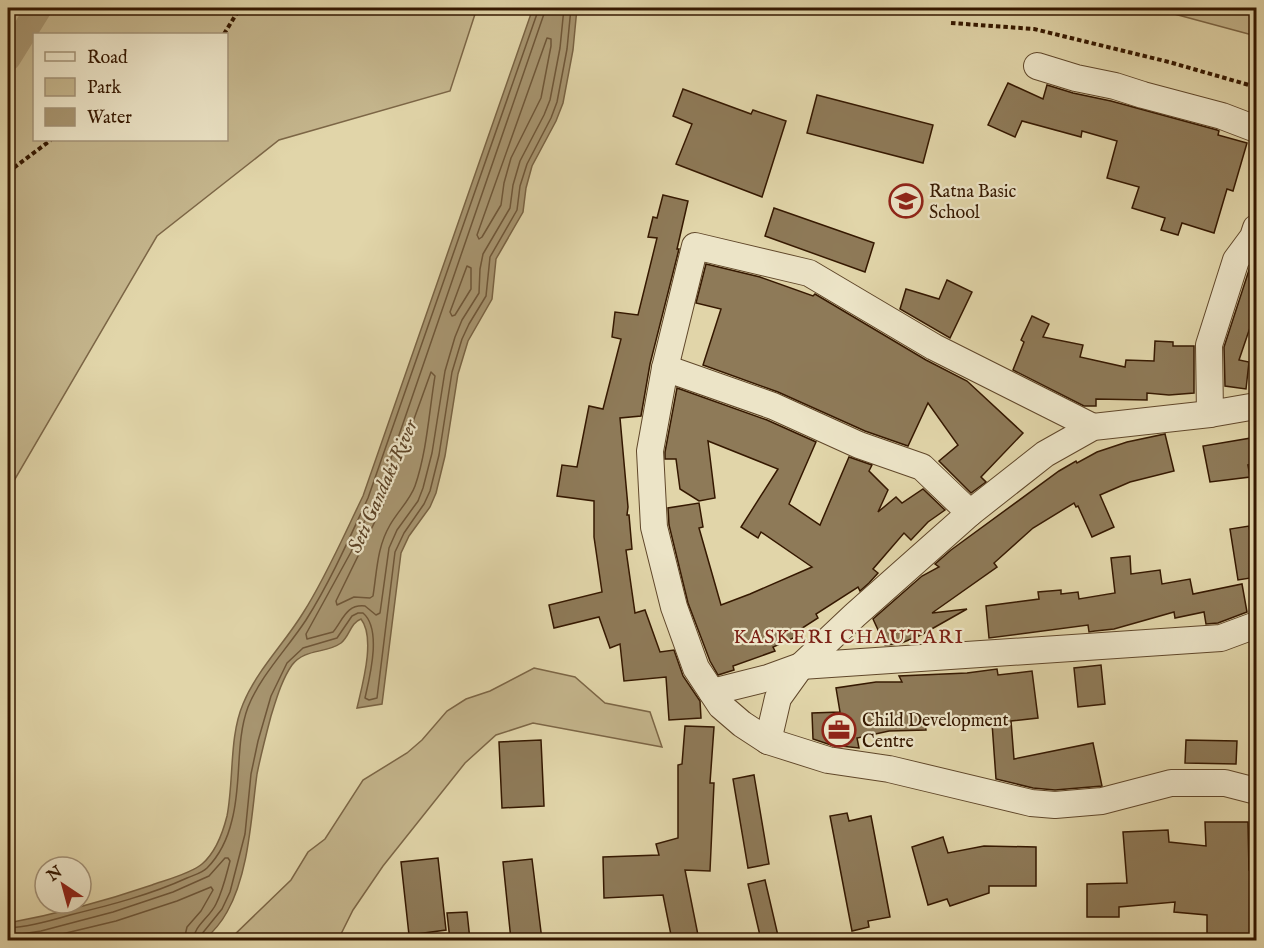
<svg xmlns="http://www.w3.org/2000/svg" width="1264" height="948" font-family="'IM FELL English',serif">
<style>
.green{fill:#c4b58c;stroke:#7c6646;stroke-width:1.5;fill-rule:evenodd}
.water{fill:#a79570;stroke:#796343;stroke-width:1.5}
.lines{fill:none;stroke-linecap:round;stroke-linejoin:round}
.shore{stroke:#6e5638;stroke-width:1.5}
.canal{stroke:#a79570;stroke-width:26}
.building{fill:#8e7a58;stroke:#351800;stroke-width:1.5}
.minor-casing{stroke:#60472a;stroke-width:28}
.path{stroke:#351800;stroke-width:4;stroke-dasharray:4.5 3;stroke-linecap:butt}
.minor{stroke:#ece4c7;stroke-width:26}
.labels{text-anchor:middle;stroke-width:4.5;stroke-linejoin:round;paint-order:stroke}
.poi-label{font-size:18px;fill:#351800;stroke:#ece4c7;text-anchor:start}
.water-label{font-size:20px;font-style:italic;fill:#5d4427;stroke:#ece4c7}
.neighbourhood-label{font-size:20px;letter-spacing:1.5px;fill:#7a1f14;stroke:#ece4c7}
</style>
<rect width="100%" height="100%" fill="#e1d5a9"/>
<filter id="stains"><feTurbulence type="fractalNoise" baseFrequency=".00333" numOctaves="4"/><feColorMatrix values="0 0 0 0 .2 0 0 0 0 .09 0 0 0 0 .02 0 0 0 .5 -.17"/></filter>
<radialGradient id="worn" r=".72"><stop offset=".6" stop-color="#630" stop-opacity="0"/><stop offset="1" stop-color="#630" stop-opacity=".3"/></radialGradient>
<g class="green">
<path d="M 8,8 L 477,8 L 450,91 L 279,140 L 157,236 L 8,491 ZM 34,34 L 226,34 L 226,140 L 34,140 Z"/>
<polygon points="1152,8 1256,8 1256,36"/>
<polygon points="534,668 575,677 605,703 650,712 662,747 533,723 496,735 465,763 383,866 353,910 338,940 229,940 291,880 308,852 325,839 363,780 407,753 422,740 447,711 466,699 490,691"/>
</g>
<path class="water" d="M 533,8 L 577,8 L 573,50 L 563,103 L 556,121 L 532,166 L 526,188 L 523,212 L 496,259 L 492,299 L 468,341 L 458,374 L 445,456 L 436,493 L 430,507 L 409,536 L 401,553 L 382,704 L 357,708 C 362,686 376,638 361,619 C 350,623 350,636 341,643 C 326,654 305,648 292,665 C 282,679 276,700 271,716 C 266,735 261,754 257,774 C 251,818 249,873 227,912 C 221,923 213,932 204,940 L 8,940 L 8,923 C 57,914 105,901 152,885 C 166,880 192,873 202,864 C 215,853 223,832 227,816 C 234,780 229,737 243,704 C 257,670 284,644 303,613 C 326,577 344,535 363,496 Z"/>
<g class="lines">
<g class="shore">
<path d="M 546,8 L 386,473 L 351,552 L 306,634 L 307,639 L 333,632 C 343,620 346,604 365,606 L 376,615 L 380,613 L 389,548 L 397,530 L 418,501 L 423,488 L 432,453 L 445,371 L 455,337 L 462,320 L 479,293 L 480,269 L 483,254 L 510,208 L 513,185 L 520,161 L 544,115 L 550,100 L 560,48 L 564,8"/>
<polygon points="547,38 551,39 551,46 541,98 511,158 504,183 501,205 482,237 479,239 477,235"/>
<polygon points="467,266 471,268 471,289 455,315 452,316 450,312"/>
<path d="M 431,372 L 435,376 C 429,412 427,451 415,486 C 410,500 398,511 390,525 C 377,547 377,571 373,596 L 370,598 L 354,597 L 337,605 L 336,601 L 383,505 Z"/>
<path d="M 8,928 C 29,927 50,921 70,915 C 110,905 150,895 187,878 C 194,875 202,873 207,868 C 220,855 228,837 232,820 C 242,783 235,742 248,707 C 261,675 287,649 306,620 C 330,582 349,539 368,498 L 539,8"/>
<path d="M 8,936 L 41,931 L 113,912 L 173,892 L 209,876 L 225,858 L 228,858 L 230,861 C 226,876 223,890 216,904 C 210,917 194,926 193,940"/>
<polyline points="37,940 116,921 177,901 211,887 213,890 201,911 187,927 184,940"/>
<path d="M 200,940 L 201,935 L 222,909 L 230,892 L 245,834 L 251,774 L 258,741 L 271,696 L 287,663 L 303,648 L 337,638 L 352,616 L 358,613 L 363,613 C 382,629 370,676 365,698 L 369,700 L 377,698 L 395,552 L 404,533 L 424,504 L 430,491 L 439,455 L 452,372 L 462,339 L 469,324 L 486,296 L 490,257 L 517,210 L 520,186 L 527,164 L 551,118 L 557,102 L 567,49 L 571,8"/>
</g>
<polyline class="canal" points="8,58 39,8"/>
</g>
<g class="building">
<polygon points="1008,83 1043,99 1047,85 1073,93 1111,101 1217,130 1219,131 1218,135 1247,143 1233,191 1227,189 1214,233 1182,223 1178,235 1161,230 1165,218 1132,208 1139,187 1107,178 1117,141 1082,131 1081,137 1022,121 1015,137 988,125"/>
<polygon points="683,89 751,114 753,110 786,121 762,197 676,164 692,124 673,116"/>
<polygon points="817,95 933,125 923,163 807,133"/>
<polygon points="663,195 688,201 677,249 679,249 650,364 641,416 620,418 628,507 627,515 629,515 632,549 626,550 635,613 645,610 660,652 674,650 683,676 700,701 701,718 669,720 666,677 624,681 620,644 610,648 599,617 554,628 549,605 602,592 594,537 594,501 557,496 562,465 577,467 589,406 603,409 621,339 612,337 615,312 638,315 657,238 648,237 653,217 657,218"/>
<polygon points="774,208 874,243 865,272 765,236"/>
<polygon points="1257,258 1257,307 1239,360 1249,362 1246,389 1225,386 1224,347 1250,267"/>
<polygon points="706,264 760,277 813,296 815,294 926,360 967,381 1023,433 981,477 986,482 971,493 939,461 958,445 928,403 908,446 865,431 778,392 703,365 721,309 696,303"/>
<polygon points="947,280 972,292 950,338 900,309 906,289 939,299"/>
<polygon points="1032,316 1049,324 1043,337 1083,345 1080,357 1125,367 1126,360 1154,361 1155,341 1173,342 1173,346 1194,346 1194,393 1169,395 1147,393 1147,400 1096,399 1096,406 1084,406 1013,370 1024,342 1021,340"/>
<polygon points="677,388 767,420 816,442 789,504 820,525 849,457 872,465 869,471 888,490 878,512 896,497 902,503 923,489 945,510 928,522 911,540 904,533 873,569 878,573 869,583 860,591 858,587 816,614 818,618 796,632 798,636 773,647 775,651 733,666 734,670 718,675 710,661 688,603 669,525 668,508 699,503 703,527 699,528 721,605 750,594 812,567 761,532 758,538 741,527 778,469 708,441 715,498 699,501 680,489 676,459 665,459 665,452"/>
<polygon points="1165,434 1174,471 1130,482 1100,495 1114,527 1092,537 1078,506 1076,507 1074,503 1033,528 994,563 997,567 932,613 967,609 921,635 899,644 885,645 873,619 922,576 939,567 935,564 951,550 1059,471 1076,461 1077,463 1097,452 1127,442"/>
<polygon points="1257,437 1257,464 1248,465 1250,477 1210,482 1203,446"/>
<polygon points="1249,526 1257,577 1238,580 1230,529"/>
<polygon points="1130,556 1131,574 1160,570 1162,584 1190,579 1193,594 1242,584 1247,612 1218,623 1206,624 1204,612 1175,618 1174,612 1114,629 1095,631 1089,632 1088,625 989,638 986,606 1039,599 1038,592 1061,590 1061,594 1078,592 1079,599 1115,593 1111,558"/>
<polygon points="1101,665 1105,704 1078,707 1074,668"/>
<polygon points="997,669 998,675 1032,671 1038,718 1011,721 1014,759 1093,743 1102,786 1055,790 1033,788 996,779 992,723 978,725 977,719 925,721 926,730 889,731 857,738 859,748 831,745 813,739 812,713 840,712 836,688 876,682 902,682 899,676 967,673"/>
<polygon points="685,726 714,727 710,783 714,783 710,871 685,870 699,940 672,940 663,895 604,898 603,857 659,855 656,844 678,838 678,765 682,764"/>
<polygon points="541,740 544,806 502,808 499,742"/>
<polygon points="1186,740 1237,741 1236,764 1185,763"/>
<polygon points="754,775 769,864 748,868 733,779"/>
<polygon points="847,813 849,821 871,816 890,917 868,921 869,927 852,931 830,816"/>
<polygon points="1205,822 1248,822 1249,870 1257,870 1257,938 1207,938 1207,915 1174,912 1175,902 1119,907 1119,917 1087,917 1087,884 1127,883 1123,832 1168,830 1169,842 1206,846"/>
<polygon points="943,837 948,853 984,846 1036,847 1036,886 989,886 989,893 950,906 947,899 928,905 912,847"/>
<polygon points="438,858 446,930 409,935 401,862"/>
<polygon points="532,859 542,940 511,940 503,862"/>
<polygon points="765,880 779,940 761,940 748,884"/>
<polygon points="467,912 470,940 450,940 447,913"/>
</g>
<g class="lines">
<g class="minor-casing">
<g id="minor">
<polyline points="1037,66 1076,78 1115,86 1143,95 1222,116 1256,129"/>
<polyline points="665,368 773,406 859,445 922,467 970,513"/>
<polyline points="1210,414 1209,345 1236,260 1253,237 1256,228"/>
<polyline points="1093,427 934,347 809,273 695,246 665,368 650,451 654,527 674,607 696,668 721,706 742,724 768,741 828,760 889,769 1031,803 1055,805 1102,801 1171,783 1225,783 1256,791"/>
<polyline points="712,692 768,678 801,666 1221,638 1256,625"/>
<polyline points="768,741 778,698 801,666 855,615 970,513 1045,454 1093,427 1210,414 1256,406"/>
</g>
</g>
<g class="path">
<polyline points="951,23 1034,29 1169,62 1256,87"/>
<polyline points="224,34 240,8"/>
<polyline points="8,172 51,140"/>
</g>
<use href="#minor" class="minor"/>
</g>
<defs>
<g id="school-ring" transform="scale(1.725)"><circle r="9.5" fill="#ece4c7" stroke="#8f2418" stroke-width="1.5"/><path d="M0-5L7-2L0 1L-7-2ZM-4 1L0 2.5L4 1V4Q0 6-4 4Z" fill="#8f2418"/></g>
<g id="office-ring" transform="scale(1.725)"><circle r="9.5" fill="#ece4c7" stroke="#8f2418" stroke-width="1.5"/><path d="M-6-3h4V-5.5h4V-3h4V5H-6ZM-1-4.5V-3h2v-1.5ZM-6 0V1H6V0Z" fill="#8f2418"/></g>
</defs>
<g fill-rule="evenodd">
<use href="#school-ring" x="906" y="201"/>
<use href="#office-ring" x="839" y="730"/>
</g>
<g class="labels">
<g class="poi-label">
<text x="929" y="197">Ratna Basic<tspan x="929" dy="21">School</tspan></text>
<text x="862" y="726">Child Development<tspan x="862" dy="21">Centre</tspan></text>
</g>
<g class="water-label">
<text transform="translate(382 486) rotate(-66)" y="7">Seti Gandaki River</text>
</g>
<g class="neighbourhood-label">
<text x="849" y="643">KASKERI CHAUTARI</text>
</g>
</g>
<rect width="1264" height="948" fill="none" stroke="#e1d5a9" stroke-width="30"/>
<rect x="9" y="9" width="1246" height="930" fill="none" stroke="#351800" stroke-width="3"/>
<rect x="15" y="15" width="1234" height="918" fill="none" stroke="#351800" stroke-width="1.5"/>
<rect x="33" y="33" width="195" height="108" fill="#ece4c7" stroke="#a39277" stroke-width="1.5"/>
<rect x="45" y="52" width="30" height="9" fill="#ece4c7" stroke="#a39277" stroke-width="1.5"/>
<text x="87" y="63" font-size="18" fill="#351800">Road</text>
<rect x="45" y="78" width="30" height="18" fill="#c4b58c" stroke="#a39277" stroke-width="1.5"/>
<text x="87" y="93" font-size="18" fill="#351800">Park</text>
<rect x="45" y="108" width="30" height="18" fill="#a79570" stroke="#a39277" stroke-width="1.5"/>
<text x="87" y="123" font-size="18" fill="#351800">Water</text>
<g transform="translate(63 885) rotate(324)"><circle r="28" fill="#ece4c7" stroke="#a39277" stroke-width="1.5"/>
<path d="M0-4.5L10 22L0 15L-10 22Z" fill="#8f2418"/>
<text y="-9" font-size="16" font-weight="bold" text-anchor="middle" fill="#351800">N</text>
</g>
<rect width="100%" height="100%" filter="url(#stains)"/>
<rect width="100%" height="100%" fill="url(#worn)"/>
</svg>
